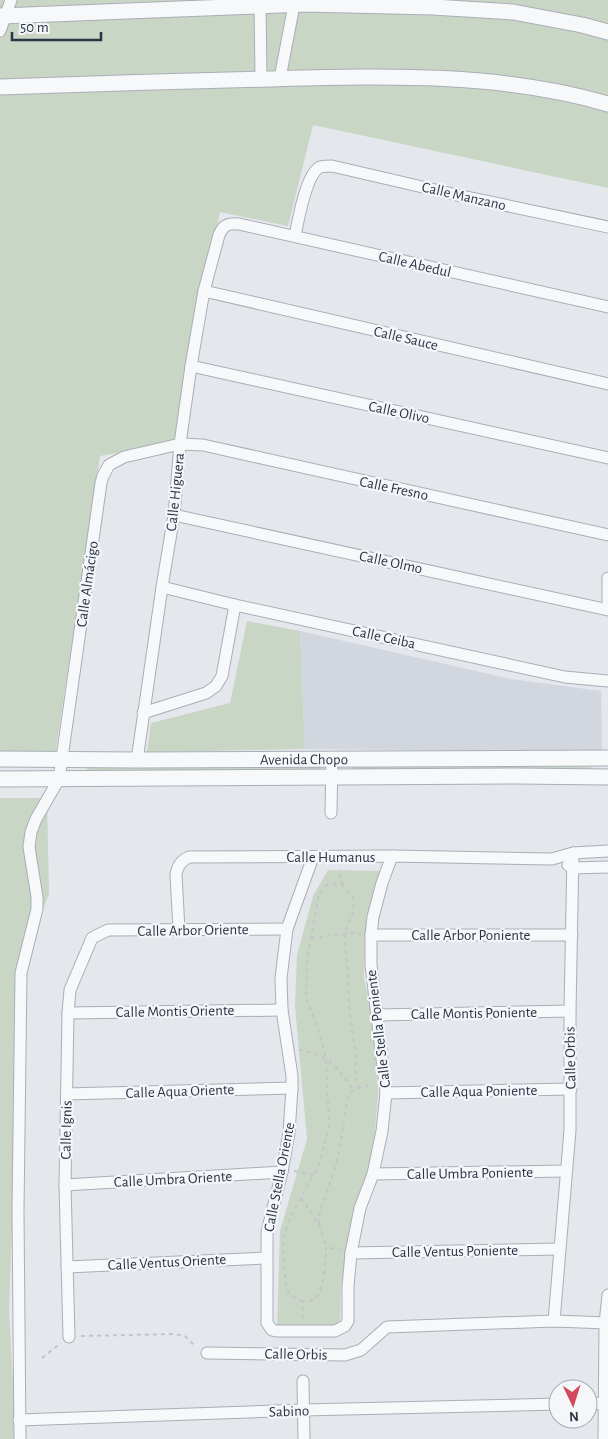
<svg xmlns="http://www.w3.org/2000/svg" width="608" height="1439" font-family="'Alegreya Sans',sans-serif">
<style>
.built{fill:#d2d6de}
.green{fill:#c9d6c5}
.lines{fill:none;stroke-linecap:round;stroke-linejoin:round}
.minor-casing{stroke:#a9aeb7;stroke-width:13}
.tertiary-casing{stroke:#a9aeb7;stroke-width:17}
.path{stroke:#c2c5cb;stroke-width:2;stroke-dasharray:4 4;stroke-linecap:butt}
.minor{stroke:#f7f8fa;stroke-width:11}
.tertiary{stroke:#f7f8fa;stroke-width:15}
.labels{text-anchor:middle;stroke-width:4.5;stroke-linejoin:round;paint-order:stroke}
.street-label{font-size:15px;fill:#2b3445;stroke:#f4f6f9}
</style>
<rect width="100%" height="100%" fill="#e4e7ec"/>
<polygon class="built" points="300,631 511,679 601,691 602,752 305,749"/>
<g class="green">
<polygon points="0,0 608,0 608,188 313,125 288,226 220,212 174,443 100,456 55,755 0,755"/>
<polygon points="247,621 300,631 305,749 147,752 151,723 230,703"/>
<polygon points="321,766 321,772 87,774 87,768"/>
<polygon points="352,766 591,767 592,775 352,773"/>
<polygon points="0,798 47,798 49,894 21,965 9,1311 16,1439 0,1439"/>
<polygon points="328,870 381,871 365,932 364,978 373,1020 378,1094 374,1143 368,1168 355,1210 341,1286 340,1326 277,1328 280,1231 307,1139 295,1006 297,955 313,896"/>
</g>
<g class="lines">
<g class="minor-casing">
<g id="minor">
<polyline points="260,0 261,79"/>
<polyline points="0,31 11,0"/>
<polyline points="280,78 295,0"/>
<path d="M 295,236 C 298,221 306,174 320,167 C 324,166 328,166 332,166 L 457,195 L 608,227"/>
<polyline points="204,291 608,384"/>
<polyline points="191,366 608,458"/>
<polyline points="174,515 608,610"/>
<polyline points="608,578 608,603"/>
<polyline points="162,587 235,605 565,677 608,681"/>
<polyline points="143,713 206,693 216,686 222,676 235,605"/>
<path d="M 137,760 L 162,587 L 174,515 L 180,444 L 191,366 L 204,291 L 219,235 C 223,225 228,223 239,224 L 608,307"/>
<polyline points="331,813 332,759"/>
<polyline points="313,857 287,929 281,978 282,1010 292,1076 292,1088 289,1133 282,1172 267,1232 267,1323 272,1330 276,1331 335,1331 345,1326 348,1321 348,1287 351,1253 360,1208 373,1174 382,1131 386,1093 371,965 371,935 373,917 382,883 392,856"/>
<polyline points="568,865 573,868 608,867"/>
<path d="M 179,930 L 176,874 C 178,865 181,861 189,857 L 392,856 L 552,859 L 573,853 L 608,851"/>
<polyline points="371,935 572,935"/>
<polyline points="68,1013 282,1010"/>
<polyline points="378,1015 570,1011"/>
<polyline points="386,1093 571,1089"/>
<polyline points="67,1094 292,1088"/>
<polyline points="373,1174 566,1171"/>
<polyline points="65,1185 282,1172"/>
<polyline points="351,1253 559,1249"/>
<polyline points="67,1267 266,1258"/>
<polyline points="554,1321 570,1130 570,1011 573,853"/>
<polyline points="69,1337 65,1185 68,1013 70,990 92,938 108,930 287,929"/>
<polyline points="207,1353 345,1355 361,1350 387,1327 554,1321 608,1323"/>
<polyline points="303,1381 304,1439"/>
<polyline points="588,1404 608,1403"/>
<polyline points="19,1420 303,1410 558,1404"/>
<polyline points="20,1439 18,1211 21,973 37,909 37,897 29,847 31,832 36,819 59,779 101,483 103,476 109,465 124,457 180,444 203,445 608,535"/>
<polyline points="604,1439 605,1323 608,1295"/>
</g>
</g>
<g class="tertiary-casing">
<g id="tertiary">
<polyline points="0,16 306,4 433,7 513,12 582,25 608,32"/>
<path d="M 0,87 C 90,84 179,81 269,79 C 382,76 499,72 608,104"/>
<path id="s1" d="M 0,759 L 137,760 L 608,758"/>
<polyline points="0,779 516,776 608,777"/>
</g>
</g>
<g class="path">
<polyline points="342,884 351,894 354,902 353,912 344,934 348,973 349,1008 356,1057 355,1077 359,1087"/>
<polyline points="311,938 353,933 361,934"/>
<path d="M 299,1050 C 329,1054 337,1067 353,1090"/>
<polyline points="294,1171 314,1175"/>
<polyline points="301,1198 319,1224 326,1246"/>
<path d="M 319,1224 L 320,1211 L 337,1162 L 348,1096 C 355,1087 362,1087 373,1085"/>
<path d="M 303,1301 C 295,1299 290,1295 286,1288 L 283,1247 L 285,1233 L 292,1214 L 320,1163 L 329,1125 L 326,1059 L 318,1028 L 306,998 L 307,959 L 319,894 L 327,885 L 342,884 L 339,869"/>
<path d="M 303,1319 L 303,1301 C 309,1301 314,1301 318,1295 C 324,1286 326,1259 326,1247 L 340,1250"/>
<polyline points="81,1336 175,1334 185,1336 196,1347"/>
<polyline points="42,1358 61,1343"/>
</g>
<use href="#minor" class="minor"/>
<use href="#tertiary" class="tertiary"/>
</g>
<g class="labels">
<g class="street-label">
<text transform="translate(464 196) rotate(13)" y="5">Calle Manzano</text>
<text transform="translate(415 264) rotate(13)" y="5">Calle Abedul</text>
<text transform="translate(406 338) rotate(13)" y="5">Calle Sauce</text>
<text transform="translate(399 412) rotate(12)" y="5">Calle Olivo</text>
<text transform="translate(394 488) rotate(12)" y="5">Calle Fresno</text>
<text transform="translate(175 492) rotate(-84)" y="5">Calle Higuera</text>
<text transform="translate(391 562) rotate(12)" y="5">Calle Olmo</text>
<text transform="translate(87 584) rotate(-82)" y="5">Calle Almácigo</text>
<text transform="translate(384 637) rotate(12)" y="5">Calle Ceiba</text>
<text dy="5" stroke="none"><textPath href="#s1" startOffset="304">Avenida Chopo</textPath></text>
<text x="331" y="862">Calle Humanus</text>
<text transform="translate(193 930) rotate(-1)" y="5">Calle Arbor Oriente</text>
<text x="471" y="940">Calle Arbor Poniente</text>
<text transform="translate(175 1011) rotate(-1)" y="5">Calle Montis Oriente</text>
<text transform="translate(474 1013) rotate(-1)" y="5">Calle Montis Poniente</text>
<text transform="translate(378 1029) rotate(-97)" y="5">Calle Stella Poniente</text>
<text transform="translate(570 1058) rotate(-91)" y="5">Calle Orbis</text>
<text transform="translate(180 1091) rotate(-2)" y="5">Calle Aqua Oriente</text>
<text transform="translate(479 1091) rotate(-1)" y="5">Calle Aqua Poniente</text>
<text transform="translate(66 1130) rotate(-89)" y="5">Calle Ignis</text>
<text transform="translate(470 1173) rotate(-1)" y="5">Calle Umbra Poniente</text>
<text transform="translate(279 1177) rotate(-79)" y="5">Calle Stella Oriente</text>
<text transform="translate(173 1179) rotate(-3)" y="5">Calle Umbra Oriente</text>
<text transform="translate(455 1251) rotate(-1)" y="5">Calle Ventus Poniente</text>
<text transform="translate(167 1262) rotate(-3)" y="5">Calle Ventus Oriente</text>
<text transform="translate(296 1354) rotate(1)" y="5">Calle Orbis</text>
<text transform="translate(289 1411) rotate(-2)" y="5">Sabino</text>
</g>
</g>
<g transform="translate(573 1404) rotate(176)"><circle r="24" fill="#f4f6f9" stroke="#a4a8b1"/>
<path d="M0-4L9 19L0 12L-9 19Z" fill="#d1495b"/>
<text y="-8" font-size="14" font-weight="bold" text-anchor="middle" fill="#2b3445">N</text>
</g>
<path d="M12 32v8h89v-8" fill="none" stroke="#2b3445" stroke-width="2.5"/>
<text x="20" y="32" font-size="15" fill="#2b3445" stroke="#f4f6f9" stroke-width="4" paint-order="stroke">50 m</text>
</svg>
